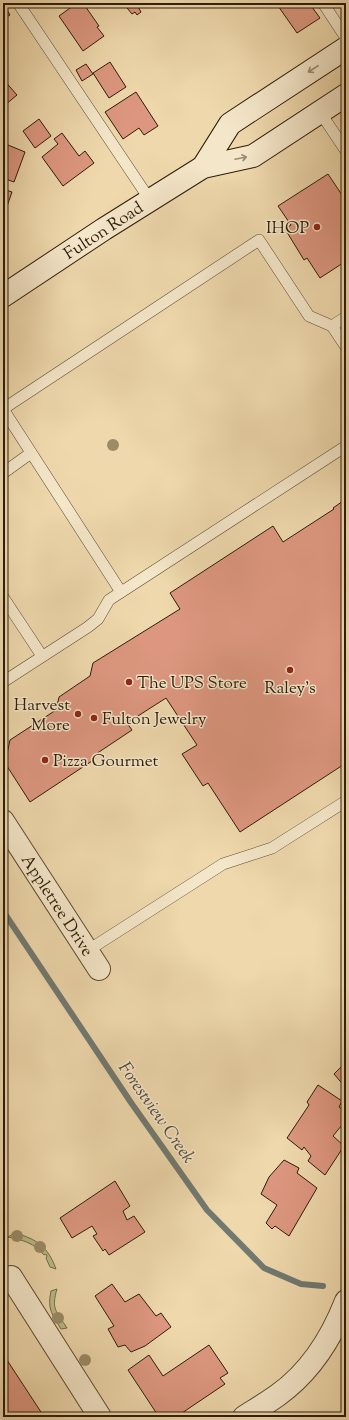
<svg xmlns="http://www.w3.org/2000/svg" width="349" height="1420" font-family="'Sorts Mill Goudy',serif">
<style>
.green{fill:#b9be89;stroke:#736d4a}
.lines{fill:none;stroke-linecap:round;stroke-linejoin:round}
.stream{stroke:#717971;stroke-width:6}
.building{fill:#dd9780;stroke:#2d1c0a}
.lane-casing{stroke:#5d4b32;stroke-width:12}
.street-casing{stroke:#5d4b32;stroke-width:24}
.secondary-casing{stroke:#2d1c0a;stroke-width:24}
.lane{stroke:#f4e6c9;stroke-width:11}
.street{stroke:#f4e6c9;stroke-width:22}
.secondary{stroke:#f4e6c9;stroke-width:22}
.tree{fill:#9b8c68}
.oneway{stroke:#9a8b73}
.poi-dot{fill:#8f2418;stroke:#f4e6c9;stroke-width:1.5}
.labels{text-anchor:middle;stroke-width:3;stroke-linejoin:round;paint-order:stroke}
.poi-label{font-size:17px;fill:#2d1c0a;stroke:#f4e6c9;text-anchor:start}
.street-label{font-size:17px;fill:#2d1c0a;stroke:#f4e6c9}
.water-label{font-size:18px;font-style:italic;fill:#4f4a3d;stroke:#f4e6c9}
</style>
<rect width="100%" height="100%" fill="#eed8ac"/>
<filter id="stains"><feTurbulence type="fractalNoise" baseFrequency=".005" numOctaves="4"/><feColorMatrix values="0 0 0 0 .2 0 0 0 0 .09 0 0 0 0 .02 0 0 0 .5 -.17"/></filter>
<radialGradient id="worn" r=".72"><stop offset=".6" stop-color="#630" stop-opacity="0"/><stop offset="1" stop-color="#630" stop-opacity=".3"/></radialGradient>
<g class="green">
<path d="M 15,1233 C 37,1239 48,1247 56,1269 L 50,1267 L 46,1258 L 47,1256 L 46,1254 L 44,1255 C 34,1243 23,1240 8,1237 Z"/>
<path d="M 57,1289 C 51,1309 56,1311 67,1328 L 61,1329 C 52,1314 47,1309 51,1291 Z"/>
</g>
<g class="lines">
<polyline class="stream" points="3,911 132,1104 207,1210 264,1268 301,1284 323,1286"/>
</g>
<g class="building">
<polygon points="77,3 83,3 99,26 97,27 104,36 83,51 59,16"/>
<polygon points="123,3 136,3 141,12 137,15 135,12 132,14"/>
<polygon points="276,3 309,3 320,18 297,33"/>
<polygon points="4,5 10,15 3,19 3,6"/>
<polygon points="110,62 126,87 109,98 93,73"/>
<polygon points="86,64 93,74 82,81 76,70"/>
<polygon points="3,79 17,95 5,105 3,103"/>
<polygon points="136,92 158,126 144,135 139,128 123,139 105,112"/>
<polygon points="39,119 51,136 35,148 23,131"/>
<polygon points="62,133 79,156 85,151 94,163 63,186 42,157 58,144 54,139"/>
<polygon points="3,143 25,152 14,182 3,178"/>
<polygon points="328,174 346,201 346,261 320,278 307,258 304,260 285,229 291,225 278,206"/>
<polygon points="3,189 12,192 5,212 3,212"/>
<polygon points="346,499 346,763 240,832 208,783 203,786 182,754 197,745 166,698 127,723 132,730 93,756 95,759 30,802 5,763 10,740 56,710 59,697 90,676 93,663 180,609 170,593 273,526 283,542 334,509 333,508"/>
<polygon points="346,1062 346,1088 334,1074"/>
<polygon points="318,1085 342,1101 339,1107 346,1112 346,1120 333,1136 344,1146 325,1175 308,1161 311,1156 304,1147 302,1150 287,1138 309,1105 307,1102"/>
<polygon points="284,1160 299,1168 297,1173 317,1188 289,1236 275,1226 272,1229 266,1223 277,1205 261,1194 269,1177"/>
<polygon points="115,1181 130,1206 123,1211 127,1220 134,1216 145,1232 109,1255 105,1249 103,1251 93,1236 97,1234 92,1226 72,1238 60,1218"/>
<polygon points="112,1284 125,1302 139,1294 156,1316 161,1313 171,1327 145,1346 131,1352 125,1345 118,1347 108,1329 114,1326 95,1296"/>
<polygon points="209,1345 228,1373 220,1378 225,1384 176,1417 175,1417 173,1413 167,1417 159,1417 128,1370 149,1355 163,1376"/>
<polygon points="3,1354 41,1412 33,1417 3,1417"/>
</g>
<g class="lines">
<g class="lane-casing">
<g id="lane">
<polyline points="18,3 150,200"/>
<polyline points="323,3 346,38"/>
<polyline points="320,112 346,151"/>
<polyline points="332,326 346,317"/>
<polyline points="3,409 259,240 309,316 332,326 346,347"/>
<polyline points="3,409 121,592"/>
<polyline points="3,473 31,453"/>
<polyline points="3,597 42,656"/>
<polyline points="3,682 88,627 98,619 109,600 346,446"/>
<polyline points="87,951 223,864 272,848 346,801"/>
</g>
</g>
<g class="street-casing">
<g id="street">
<polyline points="3,821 99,969"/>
<polyline points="11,1277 100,1417"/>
<path d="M 244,1417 C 255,1410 267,1403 278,1395 C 310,1372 332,1337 346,1301"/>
</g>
</g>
<g class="secondary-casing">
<g id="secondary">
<polyline points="203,167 230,124 346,48"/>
<polyline points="3,296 104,229 203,167 253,156 346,95"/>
</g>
</g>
<use href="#lane" class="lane"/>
<use href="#street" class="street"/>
<use href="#secondary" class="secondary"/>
</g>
<g class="tree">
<circle cx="113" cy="445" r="6"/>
<circle cx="17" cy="1236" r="6"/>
<circle cx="40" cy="1247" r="6"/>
<circle cx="58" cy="1318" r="6"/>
<circle cx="85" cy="1360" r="6"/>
</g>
<defs><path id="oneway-shaft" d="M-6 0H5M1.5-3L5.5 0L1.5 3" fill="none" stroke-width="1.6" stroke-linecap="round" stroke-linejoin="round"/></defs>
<g class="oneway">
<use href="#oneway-shaft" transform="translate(313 69) rotate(147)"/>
<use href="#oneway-shaft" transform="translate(241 158) rotate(-12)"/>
</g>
<g class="poi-dot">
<circle cx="317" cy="227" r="4"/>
<circle cx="290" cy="670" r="4"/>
<circle cx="129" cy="682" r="4"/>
<circle cx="78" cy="714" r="4"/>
<circle cx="94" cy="718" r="4"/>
<circle cx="45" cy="760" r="4"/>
</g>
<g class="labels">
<g class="poi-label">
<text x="309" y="233" text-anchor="end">IHOP</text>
<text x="137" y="688">The UPS Store</text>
<text x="290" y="693" text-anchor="middle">Raley's</text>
<text x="70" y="710" text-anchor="end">Harvest<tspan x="70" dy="20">More</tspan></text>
<text x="102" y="724">Fulton Jewelry</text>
<text x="53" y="766">Pizza Gourmet</text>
</g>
<g class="street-label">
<text transform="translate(103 230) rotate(-33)" y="6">Fulton Road</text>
<text transform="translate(58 905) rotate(57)" y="6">Appletree Drive</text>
</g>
<g class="water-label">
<text transform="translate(157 1112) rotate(55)" y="6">Forestview Creek</text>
</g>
</g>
<rect width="349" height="1420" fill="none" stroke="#eed8ac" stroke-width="16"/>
<rect x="4" y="4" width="341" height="1412" fill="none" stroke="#2d1c0a" stroke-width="2"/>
<rect x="8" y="8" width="333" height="1404" fill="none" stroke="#2d1c0a"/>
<rect width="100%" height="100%" filter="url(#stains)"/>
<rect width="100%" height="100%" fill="url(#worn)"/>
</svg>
